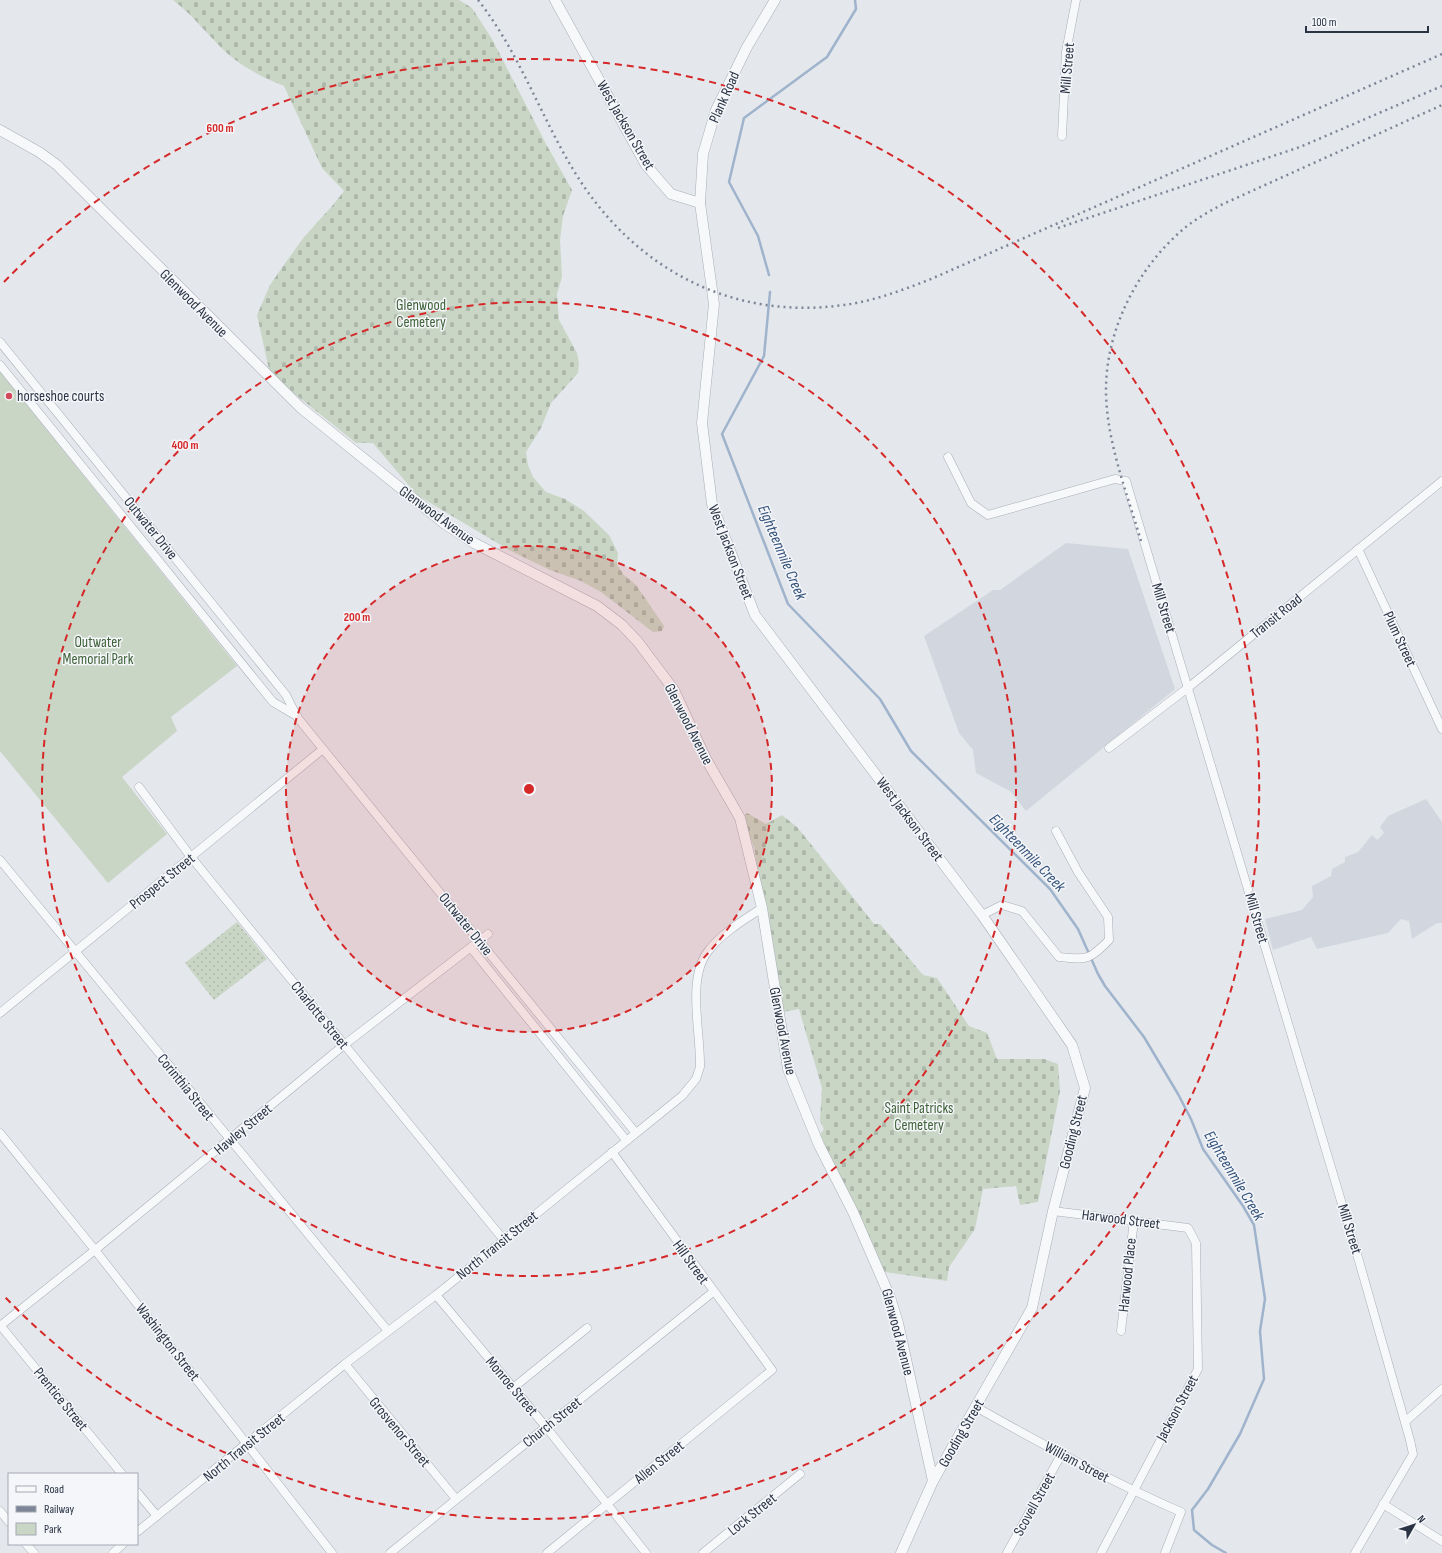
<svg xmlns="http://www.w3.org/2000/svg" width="1442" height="1553" font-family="'Sofia Sans Condensed',sans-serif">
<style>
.built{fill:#d2d6de}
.grass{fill:url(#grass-dots)}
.cemetery{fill:url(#cemetery-stones)}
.park{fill:#c9d6c5}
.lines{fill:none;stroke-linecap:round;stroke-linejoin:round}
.stream{stroke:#9fb4cc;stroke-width:2.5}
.minor-casing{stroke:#a9aeb7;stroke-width:9}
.tertiary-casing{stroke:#a9aeb7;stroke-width:11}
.minor{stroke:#f7f8fa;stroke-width:8}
.tertiary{stroke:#f7f8fa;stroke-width:10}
.rail{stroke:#7d8696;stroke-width:2.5;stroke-dasharray:2 4;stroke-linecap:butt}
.ring{fill:none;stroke:#d62828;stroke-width:2;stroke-dasharray:7 5}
.poi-dot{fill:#d1495b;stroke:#f4f6f9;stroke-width:1.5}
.labels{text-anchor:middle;stroke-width:3;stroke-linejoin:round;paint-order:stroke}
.street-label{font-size:15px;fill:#2b3445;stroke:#f4f6f9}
.park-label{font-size:15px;fill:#3f6138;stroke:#f4f6f9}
.poi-label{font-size:15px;fill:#2b3445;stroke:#f4f6f9;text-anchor:start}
.water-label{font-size:16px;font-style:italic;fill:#34527a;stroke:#f4f6f9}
.centre{fill:#d62828;stroke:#f4f6f9;stroke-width:2}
.ring-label{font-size:12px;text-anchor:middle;font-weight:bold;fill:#d62828;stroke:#f4f6f9;stroke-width:3;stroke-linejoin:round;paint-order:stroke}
</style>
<defs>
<pattern id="grass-dots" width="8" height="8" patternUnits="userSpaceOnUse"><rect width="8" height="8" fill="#c9d6c5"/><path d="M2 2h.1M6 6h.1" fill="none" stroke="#adb8ab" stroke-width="1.8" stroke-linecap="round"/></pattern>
<pattern id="cemetery-stones" width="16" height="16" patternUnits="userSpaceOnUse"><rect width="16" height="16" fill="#c9d6c5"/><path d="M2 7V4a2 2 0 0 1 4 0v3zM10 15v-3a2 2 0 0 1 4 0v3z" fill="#adb8ab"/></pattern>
</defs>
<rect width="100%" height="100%" fill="#e4e7ec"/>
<g class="built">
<polygon points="1066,543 1128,549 1175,689 1026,811 1010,791 976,773 973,750 959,733 924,636 993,590 1000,590"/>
<polygon points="1426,799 1442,822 1442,923 1437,923 1412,939 1409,921 1401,919 1388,933 1317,949 1311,937 1273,950 1265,919 1302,910 1313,897 1312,886 1331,876 1332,869 1345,862 1345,857 1358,852 1372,835 1377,840 1384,833 1380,827 1388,816"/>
</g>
<polygon class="grass" points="237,922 267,959 214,1000 185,963"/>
<g class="cemetery">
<path d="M 173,0 L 459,0 L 472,8 L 492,39 L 546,144 L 572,190 L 563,216 L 560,240 L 562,277 L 557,294 L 559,320 L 577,353 L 579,363 L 578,373 L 551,403 L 541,428 L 526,452 L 528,465 L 533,477 L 546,492 L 565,499 L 584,511 L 609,535 L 618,553 L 617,565 L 624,575 L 636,585 L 664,626 L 662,631 L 653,632 L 601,592 L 581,581 L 550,570 L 509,550 L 417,495 L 373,443 L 356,443 L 270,374 L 257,315 L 270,285 L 286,262 L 304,237 L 333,205 L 344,191 L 322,168 L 284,86 C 264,78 244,68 228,54 C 208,36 195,17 173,0 Z"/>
<polygon points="747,813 766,824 782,815 798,828 874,924 880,924 923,975 937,978 969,1026 987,1033 997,1059 1044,1059 1058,1064 1060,1091 1038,1202 1020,1205 1016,1186 983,1189 975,1229 949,1267 947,1281 885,1272 819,1136 824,1129 820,1121 822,1088 799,1009 783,1012 754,847 742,818"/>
</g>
<polygon class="park" points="0,372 237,666 171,717 177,731 122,777 167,834 108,883 0,751"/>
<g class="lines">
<g class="stream">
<polyline points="769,275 758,236 729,182 744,118 827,57 856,9 855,0"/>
<polyline points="770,292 764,356 722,434 788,604 880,699 911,751 1050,889 1078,929 1098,974 1105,986 1144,1037 1178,1094 1191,1119 1203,1149 1243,1206 1254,1225 1265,1299 1260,1331 1264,1379 1240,1434 1208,1489 1192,1510 1194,1530 1212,1545 1226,1553"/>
</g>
<g class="minor-casing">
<g id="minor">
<polyline points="1062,136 1066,52 1076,0"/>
<polyline points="0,342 286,695 297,717 323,749 635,1132"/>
<polyline points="0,365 273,702 297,716"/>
<polyline points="948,457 971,503 988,515 1115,479 1126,481 1359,1261 1410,1440 1413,1454 1355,1553"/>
<polyline points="1358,549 1442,729"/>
<polyline points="1109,748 1189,687 1442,481"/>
<polyline points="139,787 191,857 503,1239"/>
<polyline points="0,860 388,1331"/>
<path d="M 982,915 L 1002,905 L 1022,911 L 1059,957 C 1088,960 1089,960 1109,940 L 1108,917 L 1078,872 L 1056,831"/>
<polyline points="471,948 626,1140"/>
<polyline points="0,1013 323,749"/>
<polyline points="0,1133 95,1250 332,1553"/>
<polyline points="1053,1211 1188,1228 1196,1243 1198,1369 1101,1553"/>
<polyline points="436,1295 546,1427 646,1553"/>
<polyline points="0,1325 122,1474"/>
<polyline points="0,1326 95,1250 344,1045 488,934"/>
<polyline points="1121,1331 1134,1220"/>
<polyline points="345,1364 456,1499"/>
<polyline points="513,1388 587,1328"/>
<path d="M 976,1407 C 1043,1445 1110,1481 1181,1512 L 1165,1553"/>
<polyline points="1406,1421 1442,1389"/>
<polyline points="137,1492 157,1516"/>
<polyline points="1383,1504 1442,1541"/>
<polyline points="0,1511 9,1522"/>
<path d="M 137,1532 L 345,1364 L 436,1295 L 682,1096 L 696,1079 L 700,1067 C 701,1033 686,977 709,950 C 723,932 744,920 762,908"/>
<polyline points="26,1544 34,1553"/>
<polyline points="113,1553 123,1544"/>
<polyline points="390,1553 713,1292"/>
<polyline points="547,1553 772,1370 612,1152"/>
<polyline points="703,1553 800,1474"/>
<polyline points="1007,1553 1061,1455"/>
</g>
</g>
<g class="tertiary-casing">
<g id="tertiary">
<polyline points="555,0 646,165 671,194 700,203"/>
<polyline points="775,0 747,47 716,110 703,154 700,203 714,304 702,423 712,504 755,615 982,915 1072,1045 1085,1088 1053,1211 1032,1308 933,1481 901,1553"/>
<polyline points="0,130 39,152 57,165 301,408 445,524 474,543 597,606 622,625 638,642 674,690 706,759 740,818 762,908 788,1069 819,1145 853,1212 890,1297 898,1323 933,1481"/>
</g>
</g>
<use href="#minor" class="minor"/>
<use href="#tertiary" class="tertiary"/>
<g class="rail">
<path d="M 478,0 C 519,52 540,115 574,171 C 632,267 730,321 844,305 C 874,301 903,290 931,279 L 1442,54"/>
<polyline points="1058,228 1300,147 1442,86"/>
<path d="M 1141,541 C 1127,493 1107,443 1106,393 C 1105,333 1135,272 1180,232 C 1192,221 1208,212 1223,204 L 1442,105"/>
</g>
</g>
<circle cx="529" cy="789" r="243" fill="#d62828" fill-opacity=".12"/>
<g class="ring">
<circle cx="529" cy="789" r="243"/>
<circle cx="529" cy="789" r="487"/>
<path d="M4 282A730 730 0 1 1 4 1296"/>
</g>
<circle class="poi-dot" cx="9" cy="396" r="4"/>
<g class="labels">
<g class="street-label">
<text transform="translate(1067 68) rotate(-85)" y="5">Mill Street</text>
<text transform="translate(724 97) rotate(-66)" y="5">Plank Road</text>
<text transform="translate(626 125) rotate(60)" y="5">West Jackson Street</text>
<text transform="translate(194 303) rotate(45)" y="5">Glenwood Avenue</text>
<text transform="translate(437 515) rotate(36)" y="5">Glenwood Avenue</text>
<text transform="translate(151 528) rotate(51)" y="5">Outwater Drive</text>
<text transform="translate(731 552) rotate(69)" y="5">West Jackson Street</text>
<text transform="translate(1164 608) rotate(73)" y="5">Mill Street</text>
<text transform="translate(1276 616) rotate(-39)" y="5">Transit Road</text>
<text transform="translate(1400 639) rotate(65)" y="5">Plum Street</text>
<text transform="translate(689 724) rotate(63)" y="5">Glenwood Avenue</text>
<text transform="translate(910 819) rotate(53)" y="5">West Jackson Street</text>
<text transform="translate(162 881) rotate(-39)" y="5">Prospect Street</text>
<text transform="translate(1257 918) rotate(74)" y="5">Mill Street</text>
<text transform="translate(466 924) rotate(51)" y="5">Outwater Drive</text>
<text transform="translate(320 1015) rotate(51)" y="5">Charlotte Street</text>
<text transform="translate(783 1031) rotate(79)" y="5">Glenwood Avenue</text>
<text transform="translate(186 1087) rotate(51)" y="5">Corinthia Street</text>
<text transform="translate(243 1129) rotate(-40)" y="5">Hawley Street</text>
<text transform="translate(1073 1132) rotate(-76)" y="5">Gooding Street</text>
<text transform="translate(1121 1219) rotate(7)" y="5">Harwood Street</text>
<text transform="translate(1350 1229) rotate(73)" y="5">Mill Street</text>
<text transform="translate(497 1245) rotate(-39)" y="5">North Transit Street</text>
<text transform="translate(691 1262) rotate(54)" y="5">Hill Street</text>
<text transform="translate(1127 1275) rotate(-84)" y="5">Harwood Place</text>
<text transform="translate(898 1332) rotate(75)" y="5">Glenwood Avenue</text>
<text transform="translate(168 1342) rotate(52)" y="5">Washington Street</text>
<text transform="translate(512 1386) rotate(50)" y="5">Monroe Street</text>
<text transform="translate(61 1399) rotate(51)" y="5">Prentice Street</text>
<text transform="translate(1177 1408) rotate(-62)" y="5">Jackson Street</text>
<text transform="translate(552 1422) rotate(-39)" y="5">Church Street</text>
<text transform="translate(400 1432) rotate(50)" y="5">Grosvenor Street</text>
<text transform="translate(961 1433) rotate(-60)" y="5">Gooding Street</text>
<text transform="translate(244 1447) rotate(-39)" y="5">North Transit Street</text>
<text transform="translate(659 1462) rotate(-39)" y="5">Allen Street</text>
<text transform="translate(1077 1462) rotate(28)" y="5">William Street</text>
<text transform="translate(1034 1504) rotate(-61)" y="5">Scovell Street</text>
<text transform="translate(752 1514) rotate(-39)" y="5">Lock Street</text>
</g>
<g class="park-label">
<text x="421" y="310">Glenwood<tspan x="421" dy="17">Cemetery</tspan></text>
<text x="98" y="647">Outwater<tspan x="98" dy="17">Memorial Park</tspan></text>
<text x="919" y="1113">Saint Patricks<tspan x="919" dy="17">Cemetery</tspan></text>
</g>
<g class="poi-label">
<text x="17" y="401">horseshoe courts</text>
</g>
<g class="water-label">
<text transform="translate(783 552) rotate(67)" y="6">Eighteenmile Creek</text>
<text transform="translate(1028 852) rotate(46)" y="6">Eighteenmile Creek</text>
<text transform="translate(1235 1175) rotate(59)" y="6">Eighteenmile Creek</text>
</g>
</g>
<circle cx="529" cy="789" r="6" class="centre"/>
<g class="ring-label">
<text x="220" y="132">600 m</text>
<text x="185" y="449">400 m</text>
<text x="357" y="621">200 m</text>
</g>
<rect x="8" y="1473" width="130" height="72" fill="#f4f6f9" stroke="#a4a8b1"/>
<rect x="16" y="1486" width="20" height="6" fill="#f7f8fa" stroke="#a4a8b1"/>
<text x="44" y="1493" font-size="12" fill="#2b3445">Road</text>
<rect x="16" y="1506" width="20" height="6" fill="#7d8696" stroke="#a4a8b1"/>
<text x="44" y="1513" font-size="12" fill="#2b3445">Railway</text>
<rect x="16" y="1523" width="20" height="12" fill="#c9d6c5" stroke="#a4a8b1"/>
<text x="44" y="1533" font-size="12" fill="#2b3445">Park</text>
<g transform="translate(1414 1525) rotate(51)" stroke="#f4f6f9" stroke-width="3" paint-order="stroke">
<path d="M0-3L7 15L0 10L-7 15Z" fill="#2b3445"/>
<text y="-6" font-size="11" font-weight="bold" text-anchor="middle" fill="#2b3445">N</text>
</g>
<path d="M1306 26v6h122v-6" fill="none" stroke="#2b3445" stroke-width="2"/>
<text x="1312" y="26" font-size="12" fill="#2b3445" stroke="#f4f6f9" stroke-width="3" paint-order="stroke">100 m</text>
</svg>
